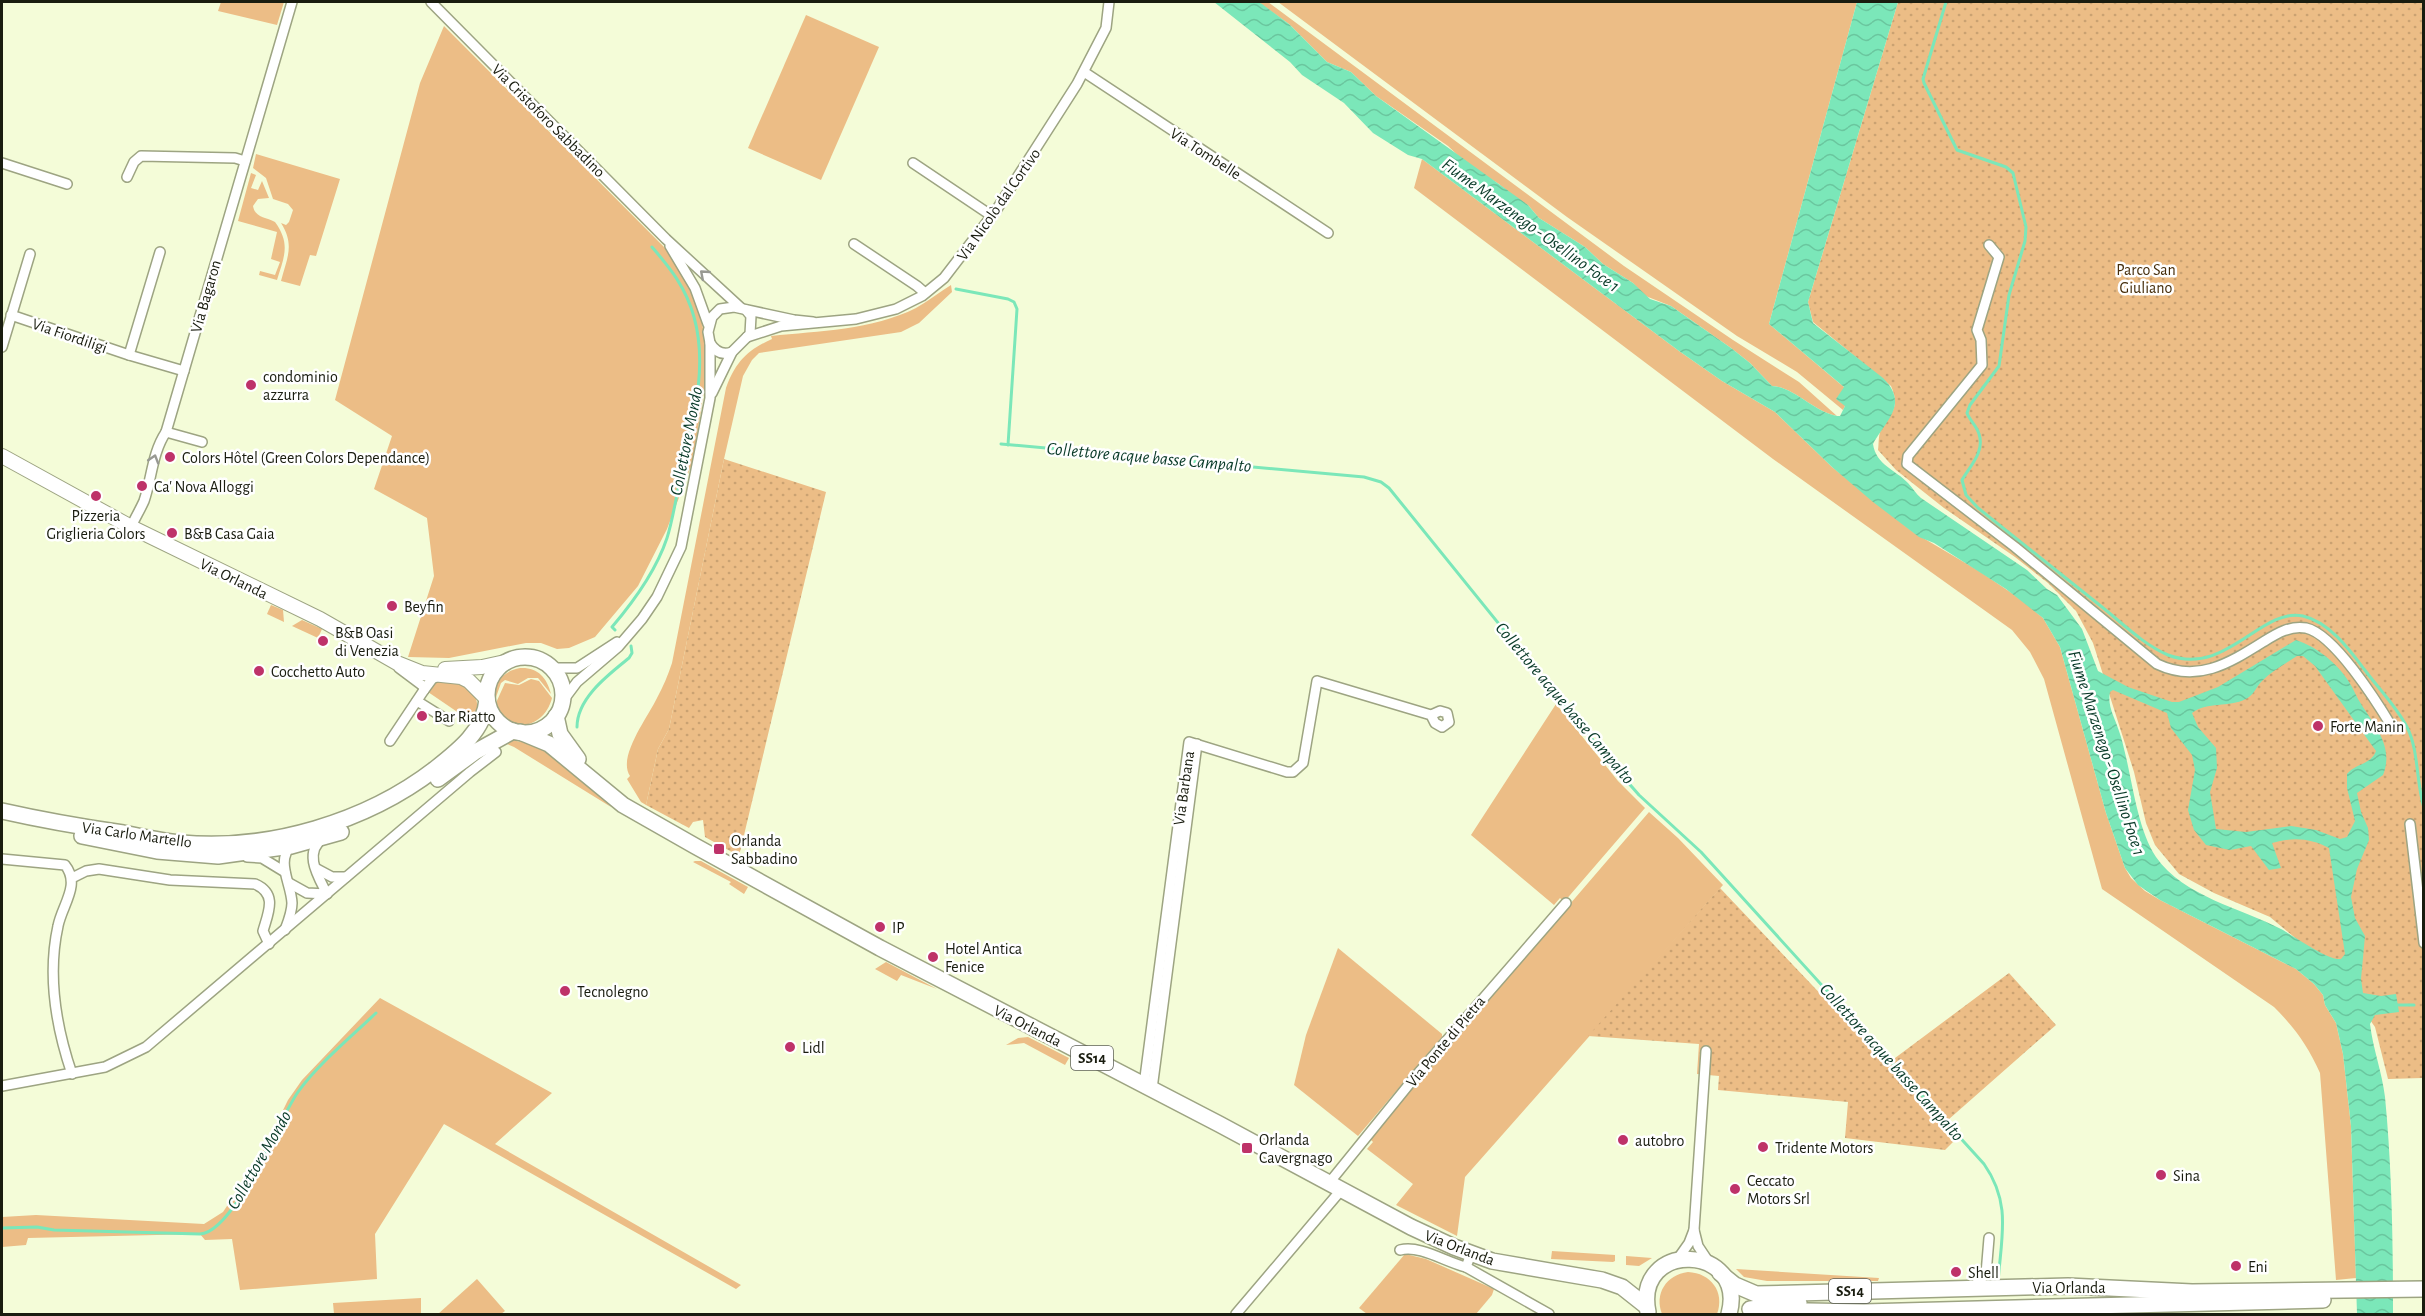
<svg xmlns="http://www.w3.org/2000/svg" width="2425" height="1316" font-family="'Alegreya Sans',sans-serif">
<style>
.grass{fill:#ecbd86}
.park{fill:url(#park-dots)}
.water{fill:url(#water-waves);fill-rule:evenodd}
.lines{fill:none;stroke-linecap:round;stroke-linejoin:round}
.stream{stroke:#7be7b9;stroke-width:3}
.minor-casing{stroke:#9da482;stroke-width:12}
.secondary-casing{stroke:#9da482;stroke-width:16}
.primary-casing{stroke:#9da482;stroke-width:18}
.minor{stroke:#fff;stroke-width:9}
.secondary{stroke:#fff;stroke-width:14}
.primary{stroke:#fff;stroke-width:15}
.oneway{stroke:#989993}
.poi-dot{fill:#be3269;stroke:#fff;stroke-width:2}
.labels{text-anchor:middle;stroke-width:5;stroke-linejoin:round;paint-order:stroke}
.shield{fill:#fff;stroke:#5e6057;stroke-width:1.5}
.shield-label{font-size:15px;font-weight:bold;fill:#191c0f}
.street-label{font-size:16px;fill:#191c0f;stroke:#fff}
.park-label{font-size:16px;fill:#452d0a;stroke:#fff}
.poi-label{font-size:16px;fill:#191c0f;stroke:#fff;text-anchor:start}
.water-label{font-size:18px;font-style:italic;fill:#093a28;stroke:#fff}
</style>
<defs>
<pattern id="park-dots" width="8" height="8" patternUnits="userSpaceOnUse" patternTransform="scale(1.5)"><rect width="8" height="8" fill="#ecbd86"/><path d="M2 2h.1M6 6h.1" fill="none" stroke="#caa272" stroke-width="1.8" stroke-linecap="round"/></pattern>
<pattern id="water-waves" width="16" height="10" patternUnits="userSpaceOnUse" patternTransform="scale(1.5)"><rect width="16" height="10" fill="#7be7b9"/><path d="M0 5q4-4 8 0t8 0" fill="none" stroke="#6ac69e"/></pattern>
</defs>
<rect width="100%" height="100%" fill="#f4fcd8"/>
<g class="grass">
<polygon points="221,2 284,2 277,25 218,11"/>
<path d="M 1258,2 L 1268,2 L 1624,266 L 1733,340 L 1799,382 L 1837,416 C 1814,412 1794,387 1772,386 L 1750,363 L 1731,348 L 1671,306 L 1643,295 L 1633,283 L 1603,264 L 1585,247 L 1539,218 L 1528,205 L 1518,200 L 1499,184 L 1467,164 L 1448,146 L 1376,96 L 1351,72 L 1327,62 L 1289,24 Z"/>
<polygon points="1278,2 1857,2 1769,324 1845,388 1845,406 1843,410 1797,372 1737,336 1567,217"/>
<polygon points="806,15 879,47 821,180 748,148"/>
<polygon points="444,26 670,253 689,284 701,316 706,347 705,384 693,461 667,529 638,586 595,637 569,648 557,649 541,643 526,643 449,658 408,657 434,576 427,518 374,489 392,436 335,400 420,83"/>
<path d="M 256,154 L 340,179 L 316,256 L 310,255 L 300,286 L 281,281 C 287,258 295,245 281,223 L 286,225 L 289,222 L 293,210 L 288,204 L 273,199 L 266,178 L 253,168 Z"/>
<path d="M 1422,159 L 1679,351 L 1722,381 L 1775,412 L 1832,467 L 1913,532 L 1979,571 L 2019,598 L 2043,618 L 2060,647 L 2106,813 L 2125,868 L 2131,878 L 2145,891 L 2160,900 L 2296,969 L 2314,984 L 2323,995 L 2325,1005 L 2336,1023 L 2343,1054 L 2351,1126 L 2356,1278 L 2336,1280 L 2320,1073 C 2308,1046 2295,1028 2274,1007 L 2102,889 L 2044,679 L 2030,652 L 2012,630 L 1773,459 L 1414,188 Z"/>
<path d="M 251,173 L 256,175 L 251,188 L 258,190 L 262,181 L 269,198 L 258,199 L 253,206 C 255,218 266,217 275,222 C 291,244 284,257 277,280 L 259,275 L 260,271 L 275,275 L 280,262 L 271,259 L 277,232 L 238,221 Z"/>
<path d="M 951,285 L 952,292 L 919,323 L 901,332 L 759,353 L 752,360 L 743,376 L 724,459 L 669,729 L 658,749 L 646,805 L 641,802 L 627,779 L 630,776 C 617,757 648,717 657,698 C 663,687 668,675 672,663 L 726,388 C 735,363 747,350 772,339 L 771,336 C 819,331 872,330 916,308 C 928,301 940,292 951,285 Z"/>
<polygon points="271,605 283,610 284,622 267,614"/>
<polygon points="302,620 322,629 318,638 292,626"/>
<path d="M 520,668 C 537,667 547,677 551,694 L 538,678 L 528,678 L 518,684 L 505,680 L 501,683 L 495,700 C 493,683 503,671 520,668 Z"/>
<path d="M 531,679 L 539,681 L 552,698 C 544,729 508,736 495,705 L 505,683 L 519,685 Z"/>
<path d="M 437,681 C 469,684 483,689 475,724 L 428,692 Z"/>
<polygon points="1556,704 1618,781 1645,808 1564,902 1560,898 1554,905 1471,835"/>
<polygon points="510,740 540,745 578,774 611,807 514,747 502,742"/>
<polygon points="1649,812 1678,838 1723,885 1465,1177 1457,1236 1396,1205 1413,1184 1367,1149 1373,1142 1369,1138"/>
<polygon points="695,861 701,861 748,887 744,894 729,884 731,882 693,862"/>
<polygon points="1338,948 1442,1034 1442,1037 1358,1136 1294,1085 1306,1035"/>
<polygon points="886,962 937,989 901,975 897,981 875,969"/>
<polygon points="380,998 552,1093 495,1144 741,1285 736,1289 444,1124 375,1234 377,1279 240,1290 232,1239 205,1240 200,1234 28,1238 26,1245 2,1247 2,1217 36,1215 204,1224 223,1212 261,1155 288,1100 302,1080"/>
<polygon points="1028,1037 1069,1058 1065,1065 1024,1043 1006,1045 1018,1038"/>
<polygon points="1552,1251 1615,1255 1615,1261 1613,1262 1551,1259"/>
<polygon points="1405,1254 1426,1259 1494,1289 1492,1295 1476,1314 1367,1314 1359,1308"/>
<polygon points="1626,1256 1652,1258 1639,1266 1626,1265"/>
<polygon points="1736,1269 1879,1278 1878,1281 1767,1281 1744,1277"/>
<path d="M 1688,1272 C 1711,1273 1725,1292 1717,1314 L 1662,1314 C 1654,1294 1666,1275 1688,1272 Z"/>
<polygon points="477,1279 505,1311 501,1314 438,1314"/>
<polygon points="421,1298 421,1314 334,1314 333,1303"/>
</g>
<g class="park">
<path d="M 1898,2 L 2423,2 L 2423,1078 L 2388,1079 L 2375,1027 L 2337,973 L 2270,917 L 2214,893 L 2179,874 L 2155,845 L 2146,823 L 2134,772 L 2093,643 L 2076,611 L 2048,583 L 2015,557 L 1944,508 L 1896,470 L 1878,450 C 1879,444 1878,436 1881,430 C 1890,412 1901,409 1891,386 L 1813,322 L 1808,302 Z"/>
<polygon points="724,459 826,492 739,856 705,837 703,820 693,822 689,828 646,805 658,749 669,729"/>
<polygon points="1720,888 1887,1064 2009,973 2056,1025 1940,1127 1953,1142 1945,1150 1845,1138 1848,1102 1718,1090 1719,1076 1697,1074 1699,1044 1588,1036"/>
</g>
<path class="water" d="M 1214,2 L 1258,2 L 1262,4 L 1289,24 L 1327,62 L 1351,72 L 1376,96 L 1528,205 L 1539,218 L 1585,247 L 1603,264 L 1633,283 L 1650,299 L 1671,306 L 1731,348 L 1750,363 L 1772,386 C 1794,387 1814,412 1837,416 L 1840,416 L 1845,406 L 1836,399 L 1844,387 L 1769,324 L 1857,2 L 1898,2 L 1808,302 L 1813,323 L 1883,378 C 1909,404 1887,419 1873,444 C 1876,465 1896,470 1908,483 C 1913,488 1916,494 1921,498 L 2027,570 L 2047,589 L 2057,595 L 2082,629 L 2098,671 L 2128,687 L 2172,702 L 2179,702 L 2218,687 L 2296,640 C 2318,647 2341,666 2352,687 C 2354,691 2356,695 2358,699 C 2372,723 2395,745 2383,775 L 2357,793 L 2361,812 L 2368,828 L 2369,840 L 2357,869 L 2351,897 L 2355,918 L 2365,936 L 2361,979 L 2363,993 L 2381,996 L 2396,994 L 2399,1012 L 2375,1015 L 2370,1024 C 2373,1049 2382,1072 2385,1097 C 2392,1169 2393,1242 2393,1314 L 2357,1314 L 2351,1126 L 2343,1054 L 2336,1023 L 2325,1005 L 2323,995 L 2314,984 L 2296,969 L 2160,900 L 2138,885 L 2125,868 L 2106,813 L 2060,647 L 2043,618 L 2006,589 L 1934,543 L 1919,537 L 1873,502 L 1832,467 L 1775,412 L 1722,381 L 1679,351 L 1422,159 L 1408,155 L 1373,133 L 1344,103 L 1302,75 L 1290,62 ZM 2297,656 L 2303,656 L 2315,666 L 2376,751 C 2371,765 2356,763 2347,774 L 2347,788 L 2355,821 L 2347,837 L 2340,839 L 2316,830 L 2291,826 L 2246,832 L 2216,829 L 2210,792 L 2217,768 L 2216,748 L 2198,727 L 2192,713 C 2208,701 2228,708 2246,699 C 2254,695 2256,687 2262,681 C 2272,671 2285,664 2297,656 ZM 2113,690 L 2167,713 L 2171,728 L 2192,755 L 2195,770 L 2188,810 L 2194,830 L 2206,845 L 2230,850 L 2251,846 L 2269,870 L 2281,868 L 2272,843 C 2293,837 2310,838 2329,848 L 2345,954 L 2341,959 C 2329,961 2294,936 2281,929 C 2241,908 2184,897 2156,857 C 2139,832 2133,787 2126,757 C 2124,749 2122,739 2119,731 C 2115,718 2107,706 2110,692 Z"/>
<g class="lines">
<g class="stream">
<path d="M 1946,2 L 1923,79 L 1924,83 L 1957,150 L 2006,167 L 2013,173 L 2026,227 L 2025,241 L 2009,295 L 1999,366 L 1970,405 L 1967,413 C 1970,421 1977,426 1979,434 C 1985,452 1970,466 1962,480 L 1966,495 L 1978,508 C 2019,541 2061,574 2102,607 C 2122,623 2144,645 2168,655 C 2226,677 2261,607 2303,616 C 2329,622 2349,649 2364,669 C 2378,688 2396,706 2407,727 C 2419,751 2416,782 2424,808"/>
<polyline points="956,289 1008,299 1014,302 1017,309 1008,445"/>
<path d="M 1001,444 L 1364,477 L 1381,482 L 1389,488 L 1618,771 L 1639,795 L 1701,852 L 1984,1164 C 2012,1204 2001,1237 1998,1283"/>
<path d="M 615,630 L 612,627 C 635,600 656,571 667,538 C 673,519 676,498 680,479 C 691,427 709,370 694,317 C 686,288 671,269 652,247"/>
<path d="M 577,727 C 577,698 608,675 629,658 L 632,653 L 631,646"/>
<polyline points="2395,1005 2414,1005"/>
<path d="M 2,1228 L 37,1227 L 54,1230 L 200,1234 C 235,1232 278,1120 298,1092 C 317,1065 351,1037 376,1013"/>
</g>
<g class="minor-casing">
<g id="minor">
<polyline points="431,2 666,239 741,308"/>
<polyline points="1084,72 1328,233"/>
<polyline points="2,163 67,184"/>
<polyline points="913,163 992,216"/>
<polyline points="127,177 134,162 141,156 235,158 245,161"/>
<polyline points="854,244 917,286 925,293"/>
<path d="M 1989,245 L 1999,257 L 1977,330 L 1981,340 L 1982,365 L 1908,456 L 1907,464 L 2015,547 L 2157,664 C 2197,683 2228,664 2263,642 C 2276,634 2290,625 2306,628 C 2334,634 2377,702 2392,727 L 2396,727"/>
<polyline points="670,246 695,288 708,324"/>
<polyline points="11,315 129,355 184,371"/>
<polyline points="747,337 781,326 856,319 896,309 922,296 944,278 997,209 1077,84 1106,28 1109,2"/>
<path d="M 710,343 C 715,351 722,356 732,352"/>
<polyline points="2,347 30,254"/>
<polyline points="129,355 160,252"/>
<polyline points="712,393 732,352 750,334 751,316 746,310"/>
<polyline points="202,442 166,432 292,2"/>
<path d="M 131,527 C 135,518 140,510 144,501 C 152,478 152,453 166,432"/>
<polyline points="399,668 423,686 424,690 432,679 440,675"/>
<polyline points="552,668 577,668 617,642"/>
<polyline points="417,701 449,721"/>
<polyline points="562,702 577,682 618,647 642,619 657,597 681,547 710,398 710,343 708,332 712,317 720,309 734,307 794,320 813,322"/>
<polyline points="390,741 424,690"/>
<polyline points="2410,824 2424,943"/>
<polyline points="247,857 262,858 285,872"/>
<path d="M 2,859 L 65,865 C 81,885 62,905 58,926 C 47,976 56,1027 72,1074"/>
<polyline points="317,869 332,877 346,877"/>
<path d="M 72,878 L 86,871 L 99,869 L 170,880 L 255,884 C 278,894 268,913 263,931 L 269,944"/>
<path d="M 289,883 L 307,893 L 327,894 C 318,876 303,853 323,838"/>
<path d="M 285,930 C 288,922 292,912 292,903 C 291,882 275,862 292,844"/>
<polyline points="1144,1085 1189,742 1287,772 1293,772 1303,763 1317,681 1431,715 1435,723 1442,727 1449,722 1447,713 1440,711 1431,715"/>
<polyline points="2,1086 105,1067 146,1047 470,772 496,752"/>
<polyline points="1152,1089 1197,744"/>
<polyline points="1329,1183 1415,1077 1566,903"/>
<polyline points="1694,1230 1706,1051"/>
<path d="M 1400,1250 C 1421,1245 1445,1262 1466,1267"/>
<polyline points="1471,1254 1466,1267 1549,1314"/>
<polyline points="1677,1260 1689,1243 1694,1230 1698,1246 1710,1264"/>
<polyline points="1976,1284 1986,1274 1989,1238"/>
<polyline points="1236,1314 1342,1189"/>
</g>
</g>
<g class="secondary-casing">
<g id="secondary">
<polyline points="2,456 131,527 320,619 397,663 422,673 461,677 469,681 487,699"/>
<polyline points="445,669 482,667 505,662"/>
</g>
</g>
<g class="primary-casing">
<g id="primary">
<circle cx="525" cy="695" r="38"/>
<polyline points="556,716 560,734 578,759"/>
<polyline points="520,732 549,744 623,805 695,846 880,948 1219,1124 1411,1227 1454,1247 1492,1261 1602,1280 1622,1287 1646,1306"/>
<polyline points="438,779 475,752 513,731"/>
<path d="M 2,811 C 42,820 82,827 123,833 C 142,837 162,841 181,843 C 269,851 366,822 435,769 C 458,751 485,730 487,699"/>
<polyline points="82,836 157,851 218,856 291,846 341,832"/>
<polyline points="1720,1273 1735,1285 1756,1294 2068,1286 2192,1292 2424,1289"/>
<polyline points="1750,1309 1799,1303"/>
<path d="M 1648,1312 C 1633,1239 1748,1244 1729,1314"/>
<polyline points="1783,1314 1808,1311 1864,1312 2323,1300"/>
</g>
</g>
<use href="#minor" class="minor"/>
<use href="#secondary" class="secondary"/>
<use href="#primary" class="primary"/>
</g>
<defs><path id="oneway-chevron" d="M-2-3.5L2.5 0L-2 3.5" fill="none" stroke-width="1.6" stroke-linecap="round" stroke-linejoin="round" transform="scale(1.5)"/></defs>
<g class="oneway">
<use href="#oneway-chevron" transform="translate(704 274) rotate(-139)"/>
<use href="#oneway-chevron" transform="translate(154 459) rotate(-73)"/>
</g>
<g class="poi-dot">
<circle cx="251" cy="385" r="6"/>
<circle cx="170" cy="457" r="6"/>
<circle cx="142" cy="486" r="6"/>
<circle cx="96" cy="496" r="6"/>
<circle cx="172" cy="533" r="6"/>
<circle cx="392" cy="606" r="6"/>
<circle cx="323" cy="641" r="6"/>
<circle cx="259" cy="671" r="6"/>
<circle cx="422" cy="716" r="6"/>
<circle cx="2318" cy="726" r="6"/>
<rect x="713" y="843" width="12" height="12" rx="3"/>
<circle cx="880" cy="927" r="6"/>
<circle cx="933" cy="957" r="6"/>
<circle cx="565" cy="991" r="6"/>
<circle cx="790" cy="1047" r="6"/>
<circle cx="1623" cy="1140" r="6"/>
<circle cx="1763" cy="1147" r="6"/>
<rect x="1241" y="1142" width="12" height="12" rx="3"/>
<circle cx="2161" cy="1175" r="6"/>
<circle cx="1735" cy="1189" r="6"/>
<circle cx="2236" cy="1266" r="6"/>
<circle cx="1956" cy="1272" r="6"/>
</g>
<g class="labels">
<g class="shield">
<rect x="1071" y="1046" width="42" height="24" rx="4.5"/>
<rect x="1829" y="1279" width="42" height="24" rx="4.5"/>
</g>
<g class="shield-label">
<text x="1092" y="1063">SS14</text>
<text x="1850" y="1296">SS14</text>
</g>
<g class="street-label">
<text transform="translate(549 120) rotate(45)" y="6">Via Cristoforo Sabbadino</text>
<text transform="translate(1206 153) rotate(33)" y="6">Via Tombelle</text>
<text transform="translate(998 204) rotate(-55)" y="6">Via Nicolò dal Cortivo</text>
<text transform="translate(205 296) rotate(-74)" y="6">Via Bagaron</text>
<text transform="translate(70 335) rotate(19)" y="6">Via Fiordiligi</text>
<text transform="translate(234 578) rotate(26)" y="6">Via Orlanda</text>
<text transform="translate(1183 788) rotate(-82)" y="6">Via Barbana</text>
<text transform="translate(137 834) rotate(8)" y="6">Via Carlo Martello</text>
<text transform="translate(1028 1025) rotate(27)" y="6">Via Orlanda</text>
<text transform="translate(1445 1041) rotate(-50)" y="6">Via Ponte di Pietra</text>
<text transform="translate(1460 1247) rotate(21)" y="6">Via Orlanda</text>
<text x="2069" y="1293">Via Orlanda</text>
</g>
<g class="park-label">
<text x="2146" y="275">Parco San<tspan x="2146" dy="18">Giuliano</tspan></text>
</g>
<g class="poi-label">
<text x="263" y="382">condominio<tspan x="263" dy="18">azzurra</tspan></text>
<text x="182" y="463">Colors Hôtel (Green Colors Dependance)</text>
<text x="154" y="492">Ca' Nova Alloggi</text>
<text x="96" y="521" text-anchor="middle">Pizzeria<tspan x="96" dy="18">Griglieria Colors</tspan></text>
<text x="184" y="539">B&amp;B Casa Gaia</text>
<text x="404" y="612">Beyfin</text>
<text x="335" y="638">B&amp;B Oasi<tspan x="335" dy="18">di Venezia</tspan></text>
<text x="271" y="677">Cocchetto Auto</text>
<text x="434" y="722">Bar Riatto</text>
<text x="2330" y="732">Forte Manin</text>
<text x="731" y="846">Orlanda<tspan x="731" dy="18">Sabbadino</tspan></text>
<text x="892" y="933">IP</text>
<text x="945" y="954">Hotel Antica<tspan x="945" dy="18">Fenice</tspan></text>
<text x="577" y="997">Tecnolegno</text>
<text x="802" y="1053">Lidl</text>
<text x="1259" y="1145">Orlanda<tspan x="1259" dy="18">Cavergnago</tspan></text>
<text x="1635" y="1146">autobro</text>
<text x="1775" y="1153">Tridente Motors</text>
<text x="2173" y="1181">Sina</text>
<text x="1747" y="1186">Ceccato<tspan x="1747" dy="18">Motors Srl</tspan></text>
<text x="2248" y="1272">Eni</text>
<text x="1968" y="1278">Shell</text>
</g>
<g class="water-label">
<text transform="translate(1531 225) rotate(36)" y="6">Fiume Marzenego - Osellino Foce 1</text>
<text transform="translate(686 441) rotate(-79)" y="6">Collettore Mondo</text>
<text transform="translate(1149 457) rotate(5)" y="6">Collettore acque basse Campalto</text>
<text transform="translate(1565 703) rotate(50)" y="6">Collettore acque basse Campalto</text>
<text transform="translate(2107 753) rotate(72)" y="6">Fiume Marzenego - Osellino Foce 1</text>
<text transform="translate(1892 1062) rotate(48)" y="6">Collettore acque basse Campalto</text>
<text transform="translate(259 1160) rotate(-60)" y="6">Collettore Mondo</text>
</g>
</g>
<rect width="2425" height="1316" fill="none" stroke="#191c0f" stroke-width="6"/>
</svg>
